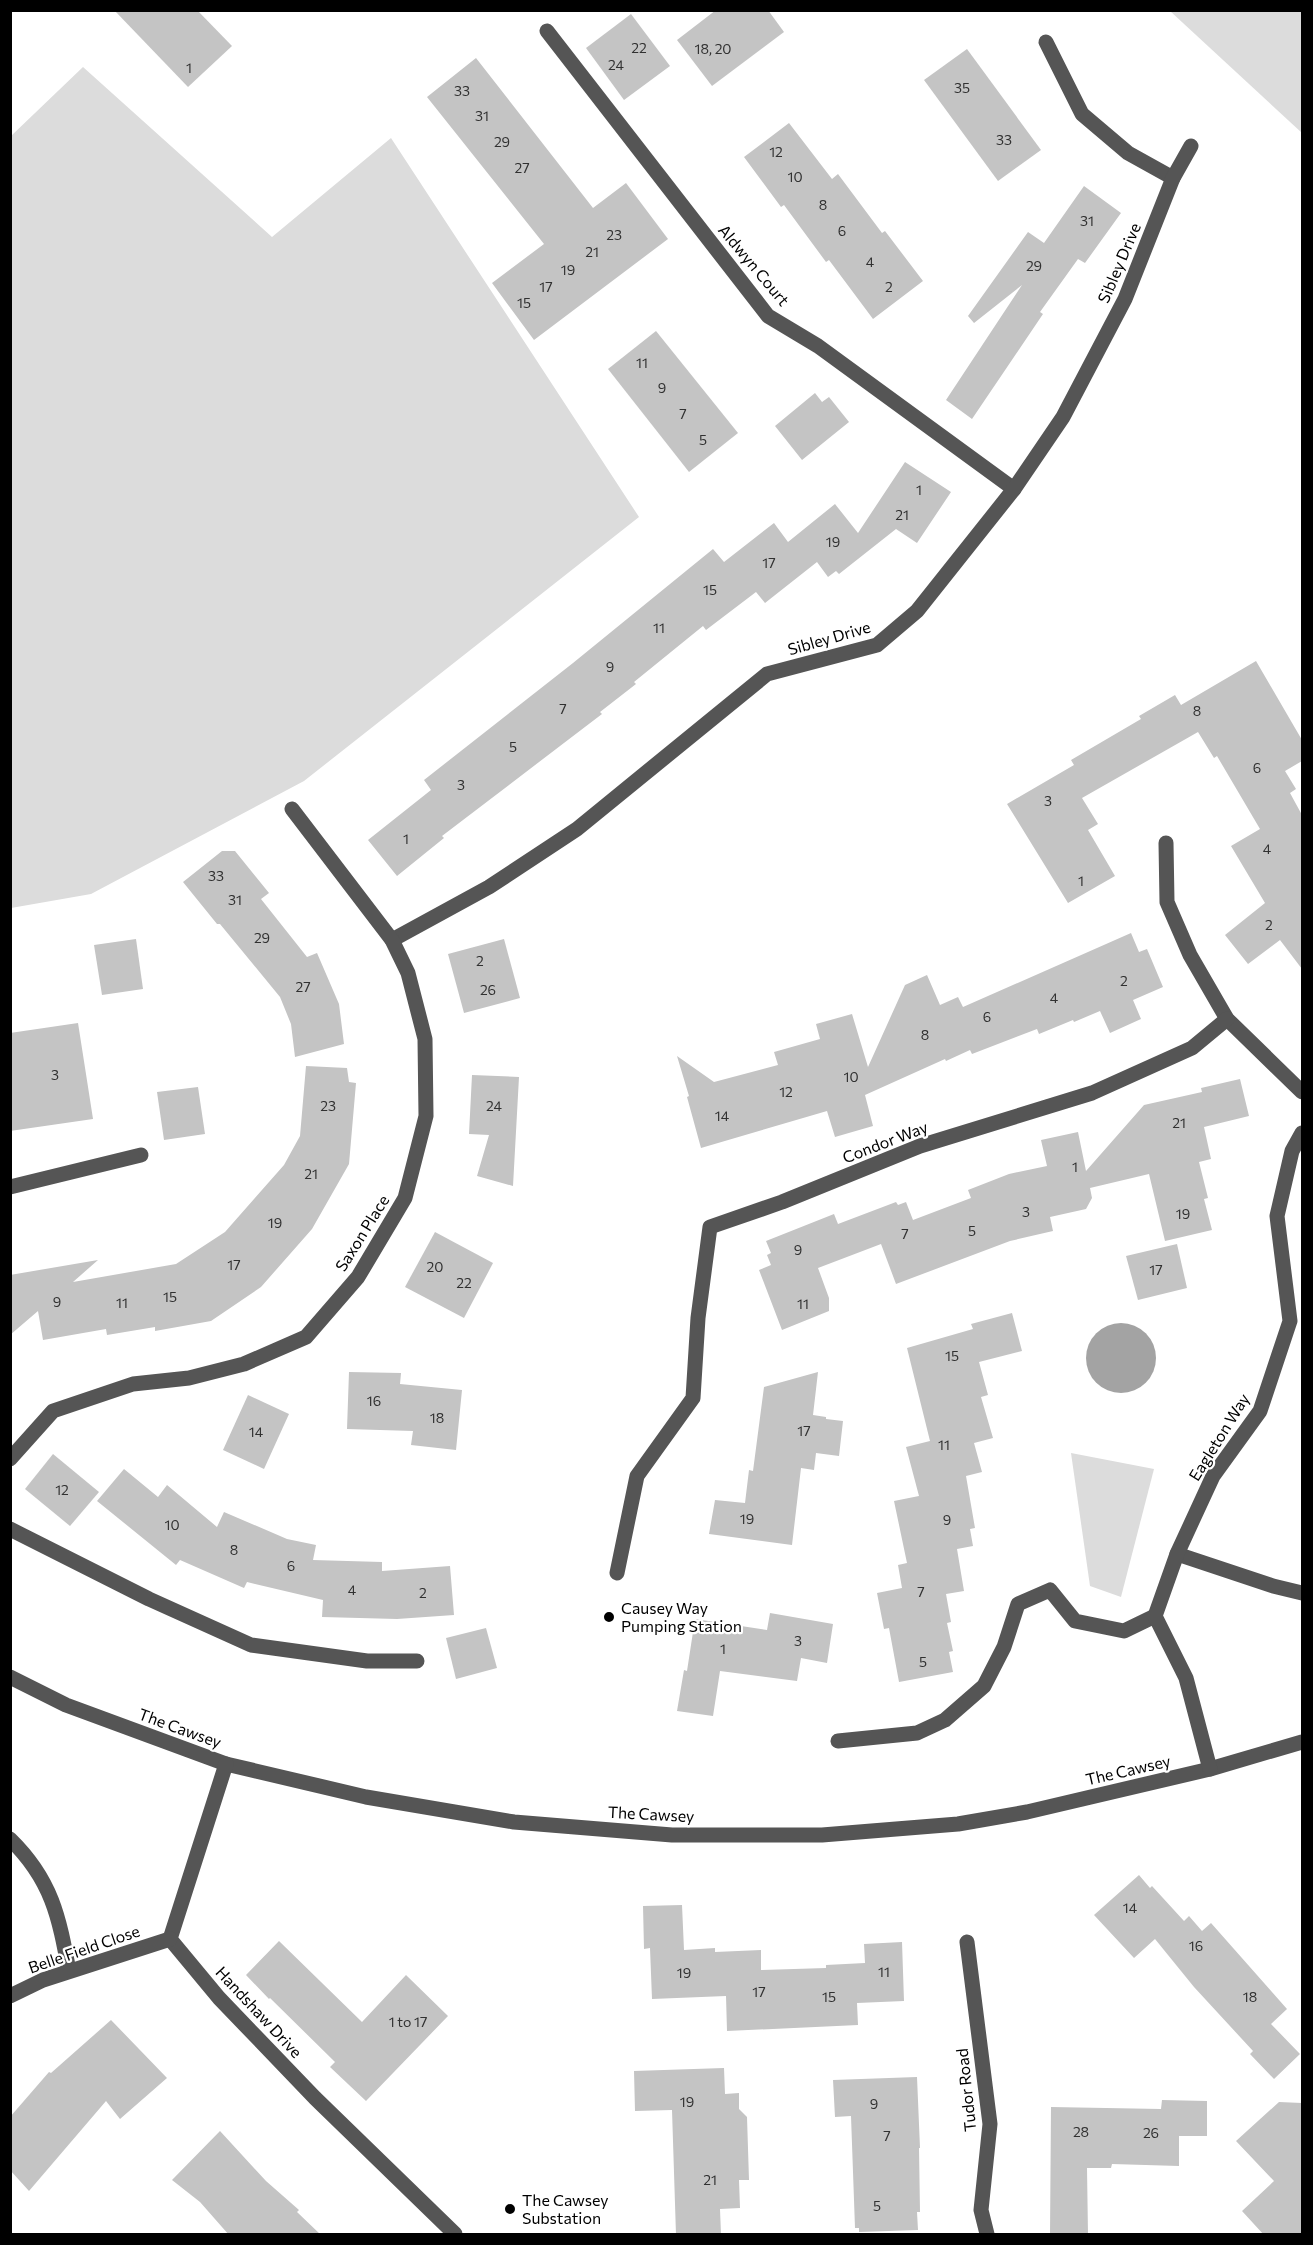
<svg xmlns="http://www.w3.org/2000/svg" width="1313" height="2245" font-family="Commissioner,sans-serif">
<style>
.green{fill:#dcdcdc}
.water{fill:#a3a3a3}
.building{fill:#c4c4c4}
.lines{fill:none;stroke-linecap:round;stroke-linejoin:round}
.minor{stroke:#555;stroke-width:15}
.poi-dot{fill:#000;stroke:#fff;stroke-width:2}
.labels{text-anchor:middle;stroke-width:4.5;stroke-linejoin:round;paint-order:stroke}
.number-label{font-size:14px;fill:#313131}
.street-label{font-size:16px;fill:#000;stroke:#fff}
.poi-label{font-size:16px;fill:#000;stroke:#fff;text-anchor:start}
</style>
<rect width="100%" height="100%" fill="#fff"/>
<g class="green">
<polygon points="1170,11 1302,11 1302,133"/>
<polygon points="83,67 272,237 391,138 639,517 304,781 91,894 11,908 11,136"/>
<polygon points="1071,1453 1154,1469 1121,1597 1090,1586"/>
</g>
<circle class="water" cx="1121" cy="1358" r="35"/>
<g class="building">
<polygon points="114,10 197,10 232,46 188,87"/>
<polygon points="716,10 768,10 784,32 712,86 677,40"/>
<polygon points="631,14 670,66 624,100 586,48"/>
<polygon points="967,49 1041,150 998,181 924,80"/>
<polygon points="476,58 593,208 626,183 668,239 534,340 492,283 544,244 427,97"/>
<polygon points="789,123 832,179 838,174 882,233 885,231 923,281 873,319 829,260 826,262 784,205 781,207 744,157"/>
<polygon points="1084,186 1121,213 1085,263 1078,259 1040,312 1043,314 972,419 946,400 1022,285 974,323 968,316 1028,232 1044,243"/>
<polygon points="656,331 738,433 689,472 608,369"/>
<polygon points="815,393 822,402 829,397 849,422 802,460 775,426"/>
<polygon points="905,462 951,492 917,543 896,529 839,574 836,571 828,577 817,562 765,603 756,592 706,630 703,626 634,682 636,684 600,712 602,714 442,836 444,838 397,876 368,840 431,790 424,780 573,663 713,549 724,562 774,523 788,542 835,504 858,533"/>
<polygon points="1256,661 1302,740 1302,761 1285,771 1296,789 1290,793 1302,815 1302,969 1280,940 1248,964 1225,935 1265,903 1231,846 1260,829 1217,756 1214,758 1198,732 1082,798 1098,824 1088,830 1115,876 1068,903 1007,804 1074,765 1071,760 1141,719 1139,716 1175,695 1181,705"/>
<polygon points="222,851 235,851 269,893 261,899 307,957 317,953 339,1004 344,1044 295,1057 291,1024 280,997 220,924 217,924 183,882"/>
<polygon points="1131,933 1139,952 1147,949 1163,987 1133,1000 1141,1019 1110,1033 1100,1011 1074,1022 1073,1020 1039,1034 1037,1029 972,1054 970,1050 946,1061 945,1059 865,1095 873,1126 835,1137 827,1111 701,1148 687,1097 689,1096 677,1056 714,1082 778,1065 774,1052 820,1039 816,1024 852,1014 868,1067 905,985 927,975 940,1005 958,997 963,1007"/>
<polygon points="136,939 143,989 102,995 94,945"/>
<polygon points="504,939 520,998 464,1013 448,954"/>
<polygon points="78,1023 93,1119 10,1131 10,1033"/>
<polygon points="306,1066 347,1068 349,1082 356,1083 349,1164 312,1229 261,1287 211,1321 155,1331 155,1327 107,1335 106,1329 43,1340 38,1311 10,1335 10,1275 98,1260 73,1282 176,1264 225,1232 284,1165 300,1136"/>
<polygon points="472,1075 519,1077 513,1186 477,1176 489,1135 469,1134"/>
<polygon points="1240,1079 1249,1116 1204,1127 1211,1159 1199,1162 1208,1198 1204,1199 1212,1230 1165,1241 1149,1174 1090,1188 1092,1198 1086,1209 1050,1217 1053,1231 1010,1241 896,1284 881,1244 818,1268 829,1298 829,1311 782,1330 759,1270 771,1265 767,1255 771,1253 766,1241 834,1214 838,1224 896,1202 898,1205 906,1202 913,1220 971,1198 968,1190 1009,1174 1047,1166 1041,1140 1078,1132 1086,1171 1144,1105 1202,1092 1201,1088"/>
<polygon points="198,1087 205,1134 164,1140 157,1092"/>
<polygon points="435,1232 493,1263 464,1318 405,1287"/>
<polygon points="1177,1244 1187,1288 1138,1300 1126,1256"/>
<polygon points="1012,1313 1022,1351 979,1362 988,1395 981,1397 993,1438 974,1443 982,1472 966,1476 975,1528 970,1529 973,1546 957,1549 964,1591 946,1594 951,1622 947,1623 953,1651 949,1652 953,1672 899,1682 889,1628 884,1629 877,1593 902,1588 898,1565 907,1563 894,1501 919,1496 906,1447 930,1441 907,1348 973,1329 971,1324"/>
<polygon points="349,1372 401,1373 400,1384 462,1390 456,1450 411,1445 413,1431 347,1429"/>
<polygon points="818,1372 813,1415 826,1417 826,1419 843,1421 839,1456 816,1453 814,1470 801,1468 792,1545 709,1534 715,1500 745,1503 749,1470 753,1471 764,1387"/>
<polygon points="248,1395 289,1414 264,1469 223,1450"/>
<polygon points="53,1454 99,1492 70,1526 25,1489"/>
<polygon points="124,1469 158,1497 167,1485 217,1527 224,1512 287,1539 316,1545 313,1560 382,1562 382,1571 450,1566 454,1615 397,1619 322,1617 323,1600 247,1582 244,1588 180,1560 176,1565 97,1501"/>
<polygon points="770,1613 833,1624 827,1663 801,1658 797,1681 720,1671 713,1716 677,1711 684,1670 687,1671 695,1619 767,1630"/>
<polygon points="486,1628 497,1668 456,1679 446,1638"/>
<polygon points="1139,1875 1150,1888 1152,1886 1184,1921 1189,1916 1202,1931 1211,1923 1287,2009 1271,2024 1300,2054 1274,2079 1250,2054 1253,2051 1194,1987 1155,1939 1134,1958 1094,1915"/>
<polygon points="682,1905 684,1950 715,1948 715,1952 761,1950 761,1970 826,1968 826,1965 865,1963 864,1944 902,1942 904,2001 857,2003 858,2025 727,2031 726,1996 652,1999 650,1948 644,1949 643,1906"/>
<polygon points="279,1941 362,2022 406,1975 448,2016 366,2101 330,2067 335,2062 270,1998 269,1999 246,1975"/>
<polygon points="111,2020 167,2078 120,2119 106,2101 29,2191 10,2170 10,2117 49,2072 51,2073"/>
<polygon points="724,2068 725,2094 739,2093 739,2109 747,2117 749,2180 739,2180 740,2208 720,2209 721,2235 676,2235 672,2110 635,2111 634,2071"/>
<polygon points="917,2077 920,2148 919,2148 920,2212 917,2212 918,2230 859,2232 859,2228 855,2228 851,2116 835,2117 833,2080"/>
<polygon points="1162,2100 1207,2101 1207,2136 1179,2136 1179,2166 1112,2164 1111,2168 1087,2168 1088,2235 1050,2235 1051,2107 1161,2109"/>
<polygon points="1279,2102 1302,2103 1302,2235 1264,2235 1242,2211 1274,2181 1236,2141"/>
<polygon points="220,2131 266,2181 299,2210 297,2212 321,2235 229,2235 200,2202 172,2180"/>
</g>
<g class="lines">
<g class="minor">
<polyline points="547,31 768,316 818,346 1014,489"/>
<polyline points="1046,42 1082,114 1128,153 1173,178"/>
<polyline points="1166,843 1167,902 1190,955 1227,1019 1302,1092"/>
<polyline points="392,940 489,887 577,829 767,674 877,645 917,611 1014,489 1063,417 1125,299 1173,178 1191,146"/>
<polyline points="10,1187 141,1155"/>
<polyline points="10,1459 53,1411 133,1384 189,1378 244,1364 306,1337 358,1277 405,1198 426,1116 425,1039 408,973 392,940 292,809"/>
<polyline points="10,1529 149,1599 251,1645 367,1661 417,1661"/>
<polyline points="1177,1554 1273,1586 1302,1593"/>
<polyline points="617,1573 637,1476 693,1398 698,1318 710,1227 782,1202 920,1146 1092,1093 1192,1048 1227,1019"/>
<polyline points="10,1677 66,1705 226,1764 366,1797 514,1822 672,1835 822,1835 958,1824 1027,1812 1210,1769 1302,1742"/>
<polyline points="838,1741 917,1733 945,1720 984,1686 1004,1647 1018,1604 1050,1590 1075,1621 1124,1631 1155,1616"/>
<polyline points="226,1764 170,1939 219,1998 315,2098 455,2234"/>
<polyline points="1210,1769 1186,1678 1155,1616 1177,1554 1213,1476 1260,1411 1290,1321 1277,1216 1292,1151 1302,1133"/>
<path d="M 10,1839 C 52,1880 59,1917 69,1971"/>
<polyline points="967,1942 990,2124 981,2210 987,2234"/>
<polyline points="10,1996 43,1980 170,1939"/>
</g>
</g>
<g class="poi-dot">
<circle cx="609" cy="1617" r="6"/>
<circle cx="510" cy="2209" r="6"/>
</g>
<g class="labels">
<g class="number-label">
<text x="639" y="53">22</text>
<text x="713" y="54">18, 20</text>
<text x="616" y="70">24</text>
<text x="189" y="73">1</text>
<text x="962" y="93">35</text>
<text x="462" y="96">33</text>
<text x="482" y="121">31</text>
<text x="1004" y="145">33</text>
<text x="502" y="147">29</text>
<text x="776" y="157">12</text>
<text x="522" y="173">27</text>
<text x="795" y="182">10</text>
<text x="823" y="210">8</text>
<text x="1087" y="226">31</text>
<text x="842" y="236">6</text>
<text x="614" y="240">23</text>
<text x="592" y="257">21</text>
<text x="870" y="267">4</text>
<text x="1034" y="271">29</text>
<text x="568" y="275">19</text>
<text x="546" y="292">17</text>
<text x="889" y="292">2</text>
<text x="524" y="308">15</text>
<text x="642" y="368">11</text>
<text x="662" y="393">9</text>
<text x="683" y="419">7</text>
<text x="703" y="445">5</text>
<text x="919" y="495">1</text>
<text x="902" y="520">21</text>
<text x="833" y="547">19</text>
<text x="769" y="568">17</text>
<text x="710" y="595">15</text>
<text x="659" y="633">11</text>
<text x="610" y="672">9</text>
<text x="563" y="714">7</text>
<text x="1197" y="716">8</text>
<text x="513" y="752">5</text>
<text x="1257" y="773">6</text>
<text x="461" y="790">3</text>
<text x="1048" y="806">3</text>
<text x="406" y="844">1</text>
<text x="1267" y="854">4</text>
<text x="216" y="881">33</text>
<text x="1081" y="886">1</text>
<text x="235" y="905">31</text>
<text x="1269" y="930">2</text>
<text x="262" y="943">29</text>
<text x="480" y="966">2</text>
<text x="1124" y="986">2</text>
<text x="303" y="992">27</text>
<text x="488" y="995">26</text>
<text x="1054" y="1003">4</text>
<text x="987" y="1022">6</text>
<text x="925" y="1040">8</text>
<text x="55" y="1080">3</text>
<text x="851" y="1082">10</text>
<text x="786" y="1097">12</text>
<text x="328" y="1111">23</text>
<text x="494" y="1111">24</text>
<text x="722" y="1121">14</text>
<text x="1179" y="1128">21</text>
<text x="1075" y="1172">1</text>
<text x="311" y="1179">21</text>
<text x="1026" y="1217">3</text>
<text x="1183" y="1219">19</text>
<text x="275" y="1228">19</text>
<text x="972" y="1236">5</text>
<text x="905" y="1239">7</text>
<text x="798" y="1255">9</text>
<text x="234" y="1270">17</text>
<text x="435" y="1272">20</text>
<text x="1156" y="1275">17</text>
<text x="464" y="1288">22</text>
<text x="170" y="1302">15</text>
<text x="57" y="1307">9</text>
<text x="122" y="1308">11</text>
<text x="803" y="1309">11</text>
<text x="952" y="1361">15</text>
<text x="374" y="1406">16</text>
<text x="437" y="1423">18</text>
<text x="804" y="1436">17</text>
<text x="256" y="1437">14</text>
<text x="944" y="1450">11</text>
<text x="62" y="1495">12</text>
<text x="747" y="1524">19</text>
<text x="947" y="1525">9</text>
<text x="172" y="1530">10</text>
<text x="234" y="1555">8</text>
<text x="291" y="1571">6</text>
<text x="352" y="1595">4</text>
<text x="921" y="1597">7</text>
<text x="423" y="1598">2</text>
<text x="798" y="1646">3</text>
<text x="723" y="1654">1</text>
<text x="923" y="1667">5</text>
<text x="1130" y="1913">14</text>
<text x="1196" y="1951">16</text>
<text x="884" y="1977">11</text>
<text x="684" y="1978">19</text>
<text x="759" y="1997">17</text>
<text x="829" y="2002">15</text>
<text x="1250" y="2002">18</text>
<text x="408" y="2027">1 to 17</text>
<text x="687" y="2107">19</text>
<text x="874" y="2109">9</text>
<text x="1081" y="2137">28</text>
<text x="1151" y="2138">26</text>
<text x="887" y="2141">7</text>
<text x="710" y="2185">21</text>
<text x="877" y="2211">5</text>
</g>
<g class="street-label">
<text transform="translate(1119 263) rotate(-67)" y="6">Sibley Drive</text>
<text transform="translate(754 265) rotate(50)" y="6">Aldwyn Court</text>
<text transform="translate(829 638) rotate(-16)" y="6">Sibley Drive</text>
<text transform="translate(885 1142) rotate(-21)" y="6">Condor Way</text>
<text transform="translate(362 1233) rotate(-58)" y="6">Saxon Place</text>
<text transform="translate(1219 1437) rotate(-58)" y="6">Eagleton Way</text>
<text transform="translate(180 1728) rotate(20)" y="6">The Cawsey</text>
<text transform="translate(1128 1770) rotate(-13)" y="6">The Cawsey</text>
<text transform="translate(651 1814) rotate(3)" y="6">The Cawsey</text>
<text transform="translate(84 1949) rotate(-19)" y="6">Belle Field Close</text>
<text transform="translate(259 2012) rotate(47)" y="6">Handshaw Drive</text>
<text transform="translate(966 2090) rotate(-96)" y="6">Tudor Road</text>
</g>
<g class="poi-label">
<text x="621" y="1614">Causey Way<tspan x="621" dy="18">Pumping Station</tspan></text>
<text x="522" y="2206">The Cawsey<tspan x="522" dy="18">Substation</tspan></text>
</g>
</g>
<rect width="1313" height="2245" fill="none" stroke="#000000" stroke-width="24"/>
</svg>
